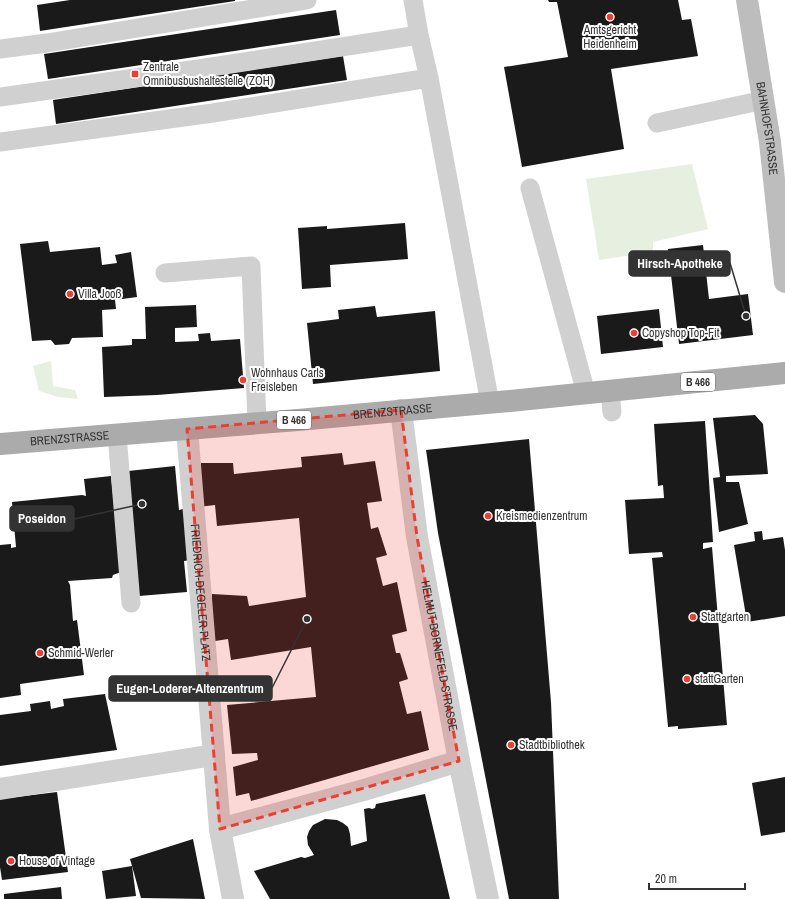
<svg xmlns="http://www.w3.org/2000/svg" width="785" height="899" font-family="'Archivo Narrow',sans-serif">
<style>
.green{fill:#e7efe1}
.building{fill:#1a1a1a}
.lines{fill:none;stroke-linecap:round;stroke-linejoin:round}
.service{stroke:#d0d0d0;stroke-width:19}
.pedestrian{stroke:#d0d0d0;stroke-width:22}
.minor{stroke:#d0d0d0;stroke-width:22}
.secondary{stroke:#bdbdbd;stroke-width:22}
.primary{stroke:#ababab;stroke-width:22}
.marked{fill:#ed3e31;fill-opacity:0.2;stroke:#ed3e31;stroke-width:3;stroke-dasharray:8 5;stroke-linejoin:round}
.poi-dot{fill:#ed3e31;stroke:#fff;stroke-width:1.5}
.labels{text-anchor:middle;stroke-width:4;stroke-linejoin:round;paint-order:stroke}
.shield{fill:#fff;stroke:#707070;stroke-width:1}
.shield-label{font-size:11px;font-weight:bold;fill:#333}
.poi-label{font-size:12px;fill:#333;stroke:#fff;text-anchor:start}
.street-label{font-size:12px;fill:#333;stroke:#fff}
.leader{fill:none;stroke:#333;stroke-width:1.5}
.callout-dot{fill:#333;stroke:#fff;stroke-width:1.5}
.callout{fill:#333;stroke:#333;stroke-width:1.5}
.callout-label{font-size:13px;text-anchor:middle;font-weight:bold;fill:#fff}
</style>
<rect width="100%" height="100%" fill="#fff"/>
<g class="green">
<polygon points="692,164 708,229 653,242 653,252 599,260 586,179"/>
<polygon points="51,361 53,386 75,390 78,399 58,397 39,391 33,366"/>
</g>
<g class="building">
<polygon points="70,0 235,0 235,1 40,31 37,5"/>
<polygon points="548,0 678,0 682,20 691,19 698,56 611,69 624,149 522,167 504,67 568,57 557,2 549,2"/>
<polygon points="336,10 340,35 48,79 44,54"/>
<polygon points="343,56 347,80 56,124 53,100"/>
<polygon points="405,223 408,259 330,265 331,287 302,289 298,228 327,226 327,229"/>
<polygon points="48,241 50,252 100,247 102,265 117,263 115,255 131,252 137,297 115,300 116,309 102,310 103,337 72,338 69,344 55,345 51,340 32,341 20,244"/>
<polygon points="703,245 709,299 748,294 753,335 679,344 668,249"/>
<polygon points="196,305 197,327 175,328 175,342 199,341 198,334 210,333 211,341 240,339 244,388 157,395 104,397 102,347 132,345 132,339 146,339 145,307"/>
<polygon points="375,306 377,317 435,311 440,371 313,384 307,323 339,319 338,310"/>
<polygon points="659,309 663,347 601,354 597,316"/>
<polygon points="755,415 763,424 768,474 726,476 726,482 739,482 748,524 719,532 713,478 720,477 713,418"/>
<polygon points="705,421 713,542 703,543 703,549 712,547 727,725 678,729 678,726 668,727 652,558 663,557 662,552 629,554 625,500 664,498 663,485 658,486 654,424"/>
<polygon points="529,439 551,702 559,899 509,899 438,533 426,450"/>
<polygon points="342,453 344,465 375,461 382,501 367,503 371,529 378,527 387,555 376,558 383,586 397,582 407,631 392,635 396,653 400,653 408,679 399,682 407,714 421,711 429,750 251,801 249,793 236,796 233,767 258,760 257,753 232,754 227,705 316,697 311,647 231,660 228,639 209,642 212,594 247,596 249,606 306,597 299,518 217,526 215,505 198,507 201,463 233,463 234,474 302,467 301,457"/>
<polygon points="175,466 179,510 183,509 191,560 184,561 187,592 139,596 128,471"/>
<polygon points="111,476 121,572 113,575 112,578 68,581 70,585 73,621 77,620 84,675 20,684 21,695 0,698 0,545 11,544 11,548 16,547 12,502 82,495 86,496 84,479"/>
<polygon points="762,531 763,540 783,537 785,550 785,616 747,622 734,545 755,541 754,532"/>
<polygon points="105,694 117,750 0,766 0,715 31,711 30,704 50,701 51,709 64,706 63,699"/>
<polygon points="785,777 785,832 761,836 752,783"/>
<polygon points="57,792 68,872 2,880 0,867 0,799"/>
<polygon points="425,794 450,899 270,899 254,871 301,857 305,858 314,855 308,845 307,837 309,831 313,825 325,819 337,820 343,823 348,827 350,834 351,846 367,841 364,809 369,808 372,809 375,808 376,804"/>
<polygon points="193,839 205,899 141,898 130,859"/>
<polygon points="132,866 136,896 106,899 102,871"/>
<polygon points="61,887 62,899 4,899 4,894"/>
</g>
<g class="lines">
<g class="service">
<polyline points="413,0 419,35 429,78 490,403"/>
<polyline points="0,49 47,43 307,0"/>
<polyline points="0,97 198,69 419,35"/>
<polyline points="657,123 764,100"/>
<polyline points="0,142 213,113 429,78"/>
<polyline points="530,188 586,393"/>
<polyline points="165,273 251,266 257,423"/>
<polyline points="610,391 612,412"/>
<polyline points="117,435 131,603"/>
</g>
<g class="pedestrian">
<path id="s1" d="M 187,429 L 220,829 L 233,899"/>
<polyline points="0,789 214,755"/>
<polyline points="220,829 364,790 459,761"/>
</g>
<path class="minor" id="s2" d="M 401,410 L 417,537 L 459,761 L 488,899"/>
<path class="secondary" id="s3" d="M 747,0 L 770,142 L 785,282"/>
<path class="primary" id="s4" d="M 0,444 L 298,420 L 510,401 L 785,373"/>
</g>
<path class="marked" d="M 401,410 L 417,537 L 459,761 L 220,829 L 187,429 Z"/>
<g class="poi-dot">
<circle cx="610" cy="17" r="4"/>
<rect x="131" y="70" width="8" height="8" rx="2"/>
<circle cx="70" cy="294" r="4"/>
<circle cx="634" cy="333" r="4"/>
<circle cx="243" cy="380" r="4"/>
<circle cx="488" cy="516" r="4"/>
<circle cx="693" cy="617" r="4"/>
<circle cx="40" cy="653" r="4"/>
<circle cx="687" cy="679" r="4"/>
<circle cx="511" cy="745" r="4"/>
<circle cx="11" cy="861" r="4"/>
</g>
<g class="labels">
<g class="shield">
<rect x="681" y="373" width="34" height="18" rx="3"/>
<rect x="277" y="411" width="34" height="18" rx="3"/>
</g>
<g class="shield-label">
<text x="698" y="386">B 466</text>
<text x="294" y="424">B 466</text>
</g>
<g class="poi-label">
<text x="610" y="34" text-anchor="middle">Amtsgericht<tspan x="610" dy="14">Heidenheim</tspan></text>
<text x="143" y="71">Zentrale<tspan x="143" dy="14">Omnibusbushaltestelle (ZOH)</tspan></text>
<text x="78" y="298">Villa Jooß</text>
<text x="642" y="337">Copyshop Top-Fit</text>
<text x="251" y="377">Wohnhaus Carls<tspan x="251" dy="14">Freisleben</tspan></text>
<text x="496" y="520">Kreismedienzentrum</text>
<text x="701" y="621">Stattgarten</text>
<text x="48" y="657">Schmid-Werler</text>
<text x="695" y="683">stattGarten</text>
<text x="519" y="749">Stadtbibliothek</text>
<text x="19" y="865">House of Vintage</text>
</g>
<g class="street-label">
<text dy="4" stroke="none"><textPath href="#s3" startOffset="130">BAHNHOFSTRASSE</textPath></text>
<text dy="4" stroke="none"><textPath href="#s4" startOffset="394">BRENZSTRASSE</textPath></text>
<text dy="4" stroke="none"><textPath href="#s4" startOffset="70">BRENZSTRASSE</textPath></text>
<text dy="4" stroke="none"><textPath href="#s1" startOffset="164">FRIEDRICH-DEGELER-PLATZ</textPath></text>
<text dy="4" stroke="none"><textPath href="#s2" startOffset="249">HELMUT-BORNEFELD-STRASSE</textPath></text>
</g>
</g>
<path class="leader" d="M746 316L730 263M142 504L74 519M307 619L272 688"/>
<g class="callout-dot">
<circle cx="746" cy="316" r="4"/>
<circle cx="142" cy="504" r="4"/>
<circle cx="307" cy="619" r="4"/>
</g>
<g class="callout">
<rect x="629" y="251" width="101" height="25" rx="4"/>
<rect x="10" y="506" width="64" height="25" rx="4"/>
<rect x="109" y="676" width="163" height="25" rx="4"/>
</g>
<g class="callout-label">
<text x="680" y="268">Hirsch-Apotheke</text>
<text x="42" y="523">Poseidon</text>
<text x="190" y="693">Eugen-Loderer-Altenzentrum</text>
</g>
<path d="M649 883v6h96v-6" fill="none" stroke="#333333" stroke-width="2"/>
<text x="655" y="883" font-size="12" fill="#333333" stroke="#ffffff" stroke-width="3" paint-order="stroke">20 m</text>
</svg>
